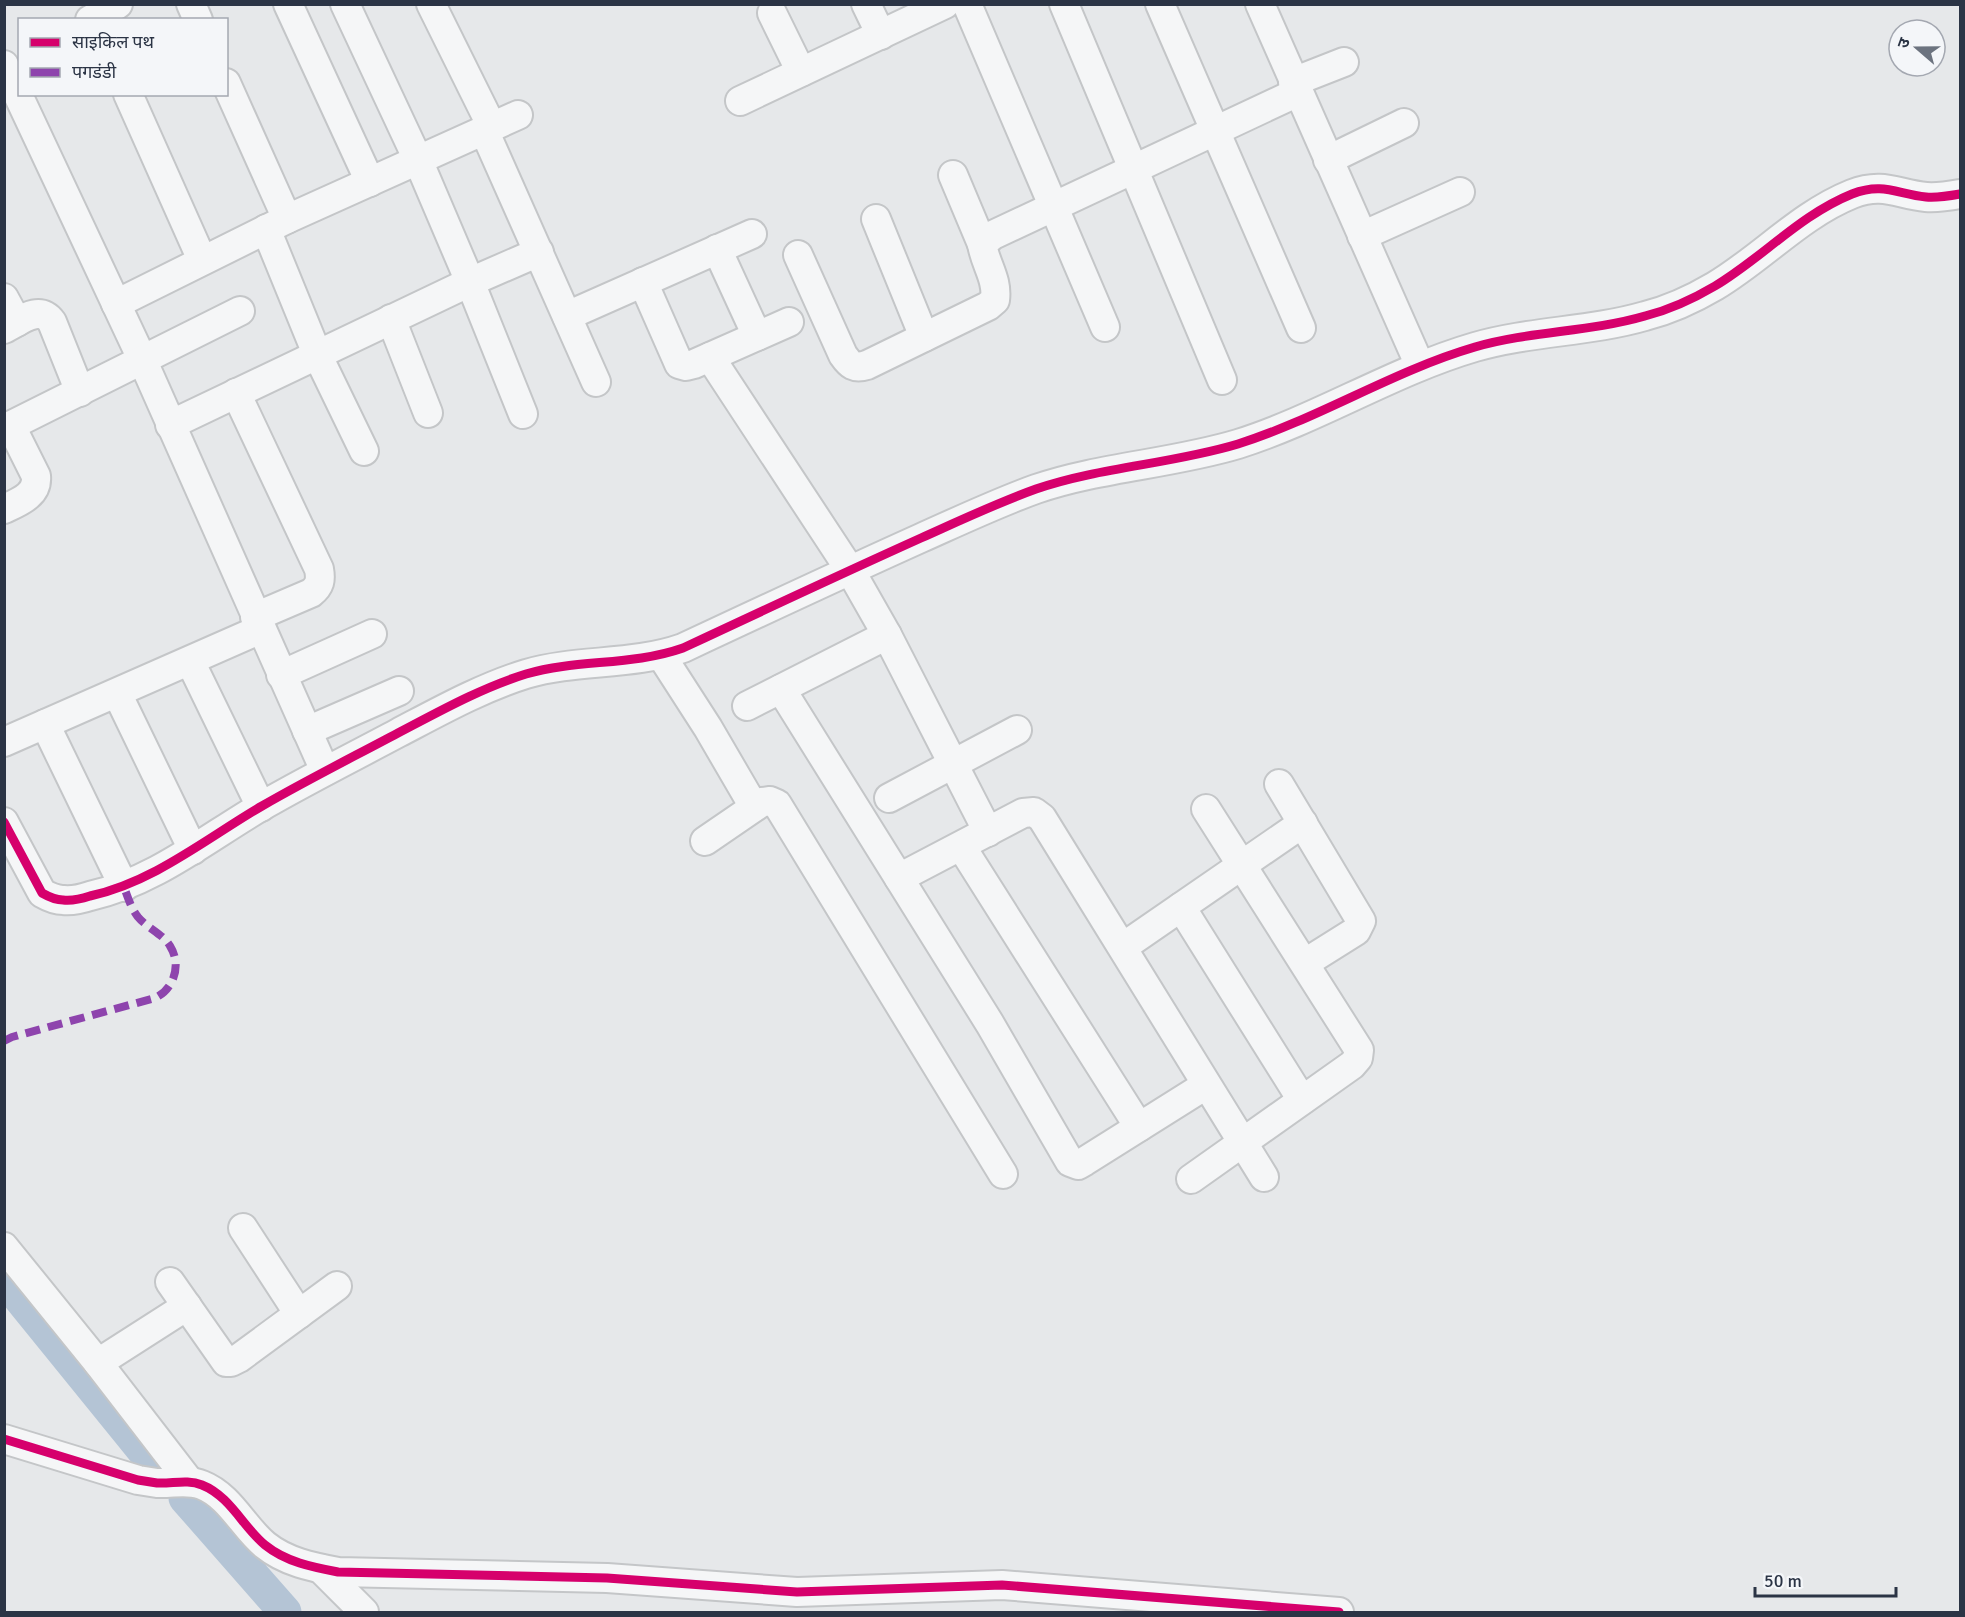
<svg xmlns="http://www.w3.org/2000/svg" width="1965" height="1617" font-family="Signika,'Noto Sans Devanagari',sans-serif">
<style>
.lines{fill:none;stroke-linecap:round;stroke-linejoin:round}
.river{stroke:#b4c4d5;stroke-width:33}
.minor-casing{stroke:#c4c6c8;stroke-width:32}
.minor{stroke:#f5f6f7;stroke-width:28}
.quiet{stroke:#8e44ad;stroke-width:8;stroke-dasharray:15 8;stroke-linecap:butt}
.cycleway-casing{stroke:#f4f6f9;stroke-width:13}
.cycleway{stroke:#d6006c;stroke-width:9}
</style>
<rect width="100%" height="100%" fill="#e6e8ea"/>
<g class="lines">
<g class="river">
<polyline points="4,1279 155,1465"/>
<polyline points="185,1498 285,1612"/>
</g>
<g class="minor-casing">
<g id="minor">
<polyline points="191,4 198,20"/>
<polyline points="288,4 370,182"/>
<polyline points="345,4 418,160 470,282 523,414"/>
<polyline points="431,4 492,127"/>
<polyline points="866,4 881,35"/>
<polyline points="967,4 1105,327"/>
<polyline points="1064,4 1222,380"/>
<polyline points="1160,4 1301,328"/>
<polyline points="1260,4 1420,366"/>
<polyline points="772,13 801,72"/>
<polyline points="90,20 118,4"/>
<polyline points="4,65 142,359 325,771"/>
<polyline points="1293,82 1344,62"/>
<polyline points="226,83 287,219"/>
<polyline points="128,94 202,260"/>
<polyline points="740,101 945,4"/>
<polyline points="484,130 596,382"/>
<polyline points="1328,160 1404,123"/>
<polyline points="953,175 982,244"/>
<polyline points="876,219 924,337"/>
<polyline points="266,229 317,354 364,451"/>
<polyline points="1362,236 1460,192"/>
<polyline points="717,249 757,336"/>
<path d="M 798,255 L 843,355 C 850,365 854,369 867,365 L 988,306 L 995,300 C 998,279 985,264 982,244 L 993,235 L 1298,92"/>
<polyline points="643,282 676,357 679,364 686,366 694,364 789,322"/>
<polyline points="4,298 17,322"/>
<polyline points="116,304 287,219 518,115"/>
<polyline points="567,316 752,234"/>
<polyline points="391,319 428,413"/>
<path d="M 4,329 C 20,321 39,304 52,322 L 80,392"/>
<polyline points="710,357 850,570 887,635 988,832"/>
<path d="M 236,393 L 319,569 C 321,580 320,586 311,593 L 255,617"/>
<polyline points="170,425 470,282 539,252"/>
<polyline points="4,429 240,311"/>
<path d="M 4,509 C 19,502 38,495 36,476 L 11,426"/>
<polyline points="661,655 708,728 754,807"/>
<polyline points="190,661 261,807"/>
<polyline points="281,675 372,634"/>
<polyline points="781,689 990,1024 1070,1162 1078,1165 1085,1161 1206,1085"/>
<polyline points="117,693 193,850"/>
<polyline points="747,706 887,635"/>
<polyline points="45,724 124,887"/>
<polyline points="307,731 399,691"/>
<polyline points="4,742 261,629"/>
<polyline points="1279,784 1361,921 1356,931 1305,963"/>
<polyline points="889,798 1017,730"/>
<path d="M 4,822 L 42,893 C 49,897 55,900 63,900 C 72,901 81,899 90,896 C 154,882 207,838 262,806 C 307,780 353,757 398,733 C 440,711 481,688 526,674 C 577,659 632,666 683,648 C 762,611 841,574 921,538 C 959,521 997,503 1036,489 C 1100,467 1172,464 1238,444 C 1320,418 1393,371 1475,347 C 1530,331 1590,332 1645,316 C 1669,310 1693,299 1715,286 C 1762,258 1800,215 1852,194 C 1883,182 1897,194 1926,197 C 1938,198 1949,196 1960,194"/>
<polyline points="705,841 762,802 770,801 777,804 1003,1174"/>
<polyline points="961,846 1139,1127"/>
<polyline points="899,878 1023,813 1034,812 1042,818 1264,1177"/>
<polyline points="1181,907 1302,1100"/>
<polyline points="1123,947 1303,823"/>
<polyline points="1191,1179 1352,1065 1358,1058 1359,1050 1206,809"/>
<polyline points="243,1228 299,1314"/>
<polyline points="4,1247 98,1363 189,1481"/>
<polyline points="170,1282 226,1362 231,1362 239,1358 337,1286"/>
<polyline points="98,1363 187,1306"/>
<path d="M 4,1439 L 138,1480 C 144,1481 151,1482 157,1483 C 172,1484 187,1479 202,1485 C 230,1496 243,1527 265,1545 C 286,1562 312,1567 338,1572 L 607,1578 L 797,1592 L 1002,1585 L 1339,1612"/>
<polyline points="321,1569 364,1612"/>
</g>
</g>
<use href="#minor" class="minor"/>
<path class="quiet" d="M 4,1041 L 12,1037 L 155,998 C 174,989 182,965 170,946 C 163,934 147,928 138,917 C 131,908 128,898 124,887"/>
<g class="cycleway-casing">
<g id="cycleway">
<path d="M 4,822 L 42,893 C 49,897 55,900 63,900 C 72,901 81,899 90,896 C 154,882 207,838 262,806 C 307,780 353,757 398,733 C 440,711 481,688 526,674 C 577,659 632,666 683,648 C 762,611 841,574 921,538 C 959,521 997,503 1036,489 C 1100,467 1172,464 1238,444 C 1320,418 1393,371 1475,347 C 1530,331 1590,332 1645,316 C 1669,310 1693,299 1715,286 C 1762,258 1800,215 1852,194 C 1883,182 1897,194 1926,197 C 1938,198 1949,196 1960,194"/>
<path d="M 4,1439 L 138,1480 C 144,1481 151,1482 157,1483 C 172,1484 187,1479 202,1485 C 230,1496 243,1527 265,1545 C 286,1562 312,1567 338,1572 L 607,1578 L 797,1592 L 1002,1585 L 1339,1612"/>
</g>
</g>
<use href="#cycleway" class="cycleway"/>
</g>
<rect width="1965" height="1617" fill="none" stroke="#2b3445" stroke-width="12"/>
<rect x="18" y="18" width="210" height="78" fill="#f4f6f9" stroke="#a4a8b1" stroke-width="1.5"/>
<rect x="30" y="38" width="30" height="9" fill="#d6006c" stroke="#a4a8b1" stroke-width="1.5"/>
<text x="72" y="48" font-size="18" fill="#2b3445">साइकिल पथ</text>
<rect x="30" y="68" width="30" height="9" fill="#8e44ad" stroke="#a4a8b1" stroke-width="1.5"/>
<text x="72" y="78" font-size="18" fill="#2b3445">पगडंडी</text>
<g transform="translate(1917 48) rotate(290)"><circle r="28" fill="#f4f6f9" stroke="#a4a8b1" stroke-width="1.5"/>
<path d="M0-4.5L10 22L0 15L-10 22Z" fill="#6c737f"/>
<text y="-9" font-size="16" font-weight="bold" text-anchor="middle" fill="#2b3445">उ</text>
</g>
<path d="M1755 1587v9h141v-9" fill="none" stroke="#2b3445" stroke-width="3"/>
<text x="1764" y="1587" font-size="18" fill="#2b3445" stroke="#f4f6f9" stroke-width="4.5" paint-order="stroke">50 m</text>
</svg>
